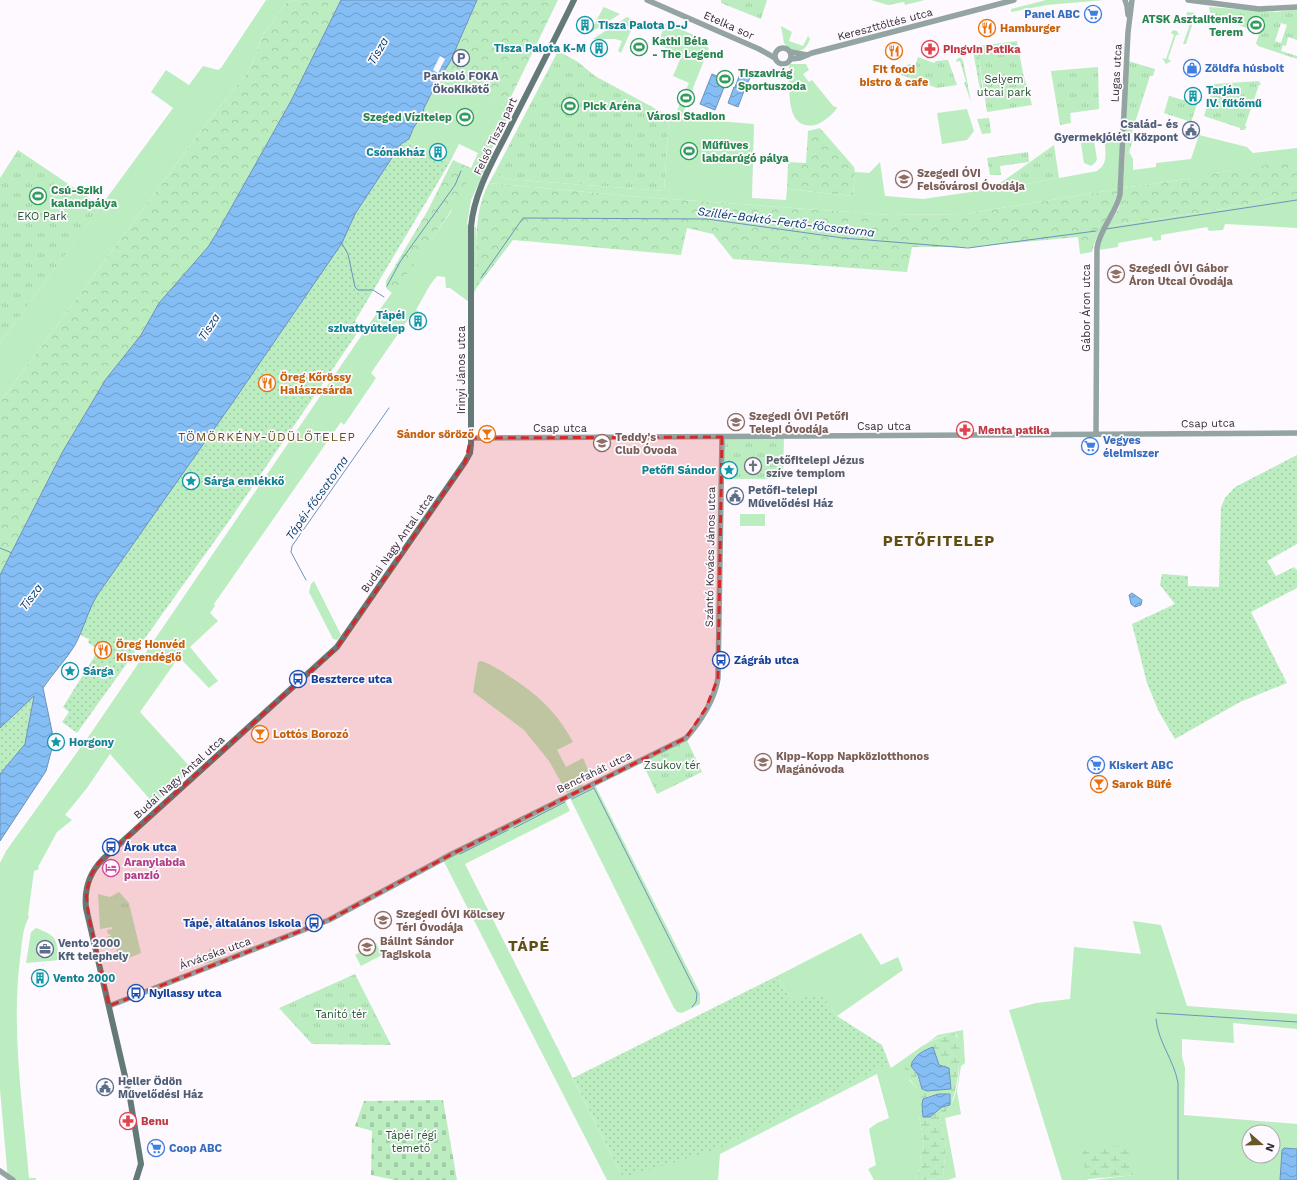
<svg xmlns="http://www.w3.org/2000/svg" width="1297" height="1180" font-family="'Work Sans',sans-serif">
<style>
.grass{fill:#bbedc0;fill-rule:evenodd}
.forest{fill:url(#forest-crowns)}
.wetland{fill:url(#wetland-marsh);fill-rule:evenodd}
.cemetery{fill:url(#cemetery-stones)}
.park{fill:url(#park-tufts);fill-rule:evenodd}
.garden{fill:url(#garden-dots)}
.water{fill:url(#water-waves);stroke:#6d93bc}
.pier{fill:#fdf9fe}
.lines{fill:none;stroke-linecap:round;stroke-linejoin:round}
.stream{stroke:#6d93bc;stroke-width:1}
.tertiary{stroke:#94a4a2;stroke-width:5.5}
.secondary{stroke:#647a78;stroke-width:6}
.marked{fill:#d62828;fill-opacity:0.2;stroke:#d62828;stroke-width:3;stroke-dasharray:8 5;stroke-linejoin:round}
.labels{text-anchor:middle;stroke-width:3.5;stroke-linejoin:round;paint-order:stroke}
.shop-label{font-size:11px;font-weight:bold;fill:#366cbe;stroke:#fdf9fe;text-anchor:start}
.leisure-label{font-size:11px;font-weight:bold;fill:#27864d;stroke:#fdf9fe;text-anchor:start}
.street-label{font-size:11px;fill:#362e37;stroke:#fdf9fe}
.culture-label{font-size:11px;font-weight:bold;fill:#0d838f;stroke:#fdf9fe;text-anchor:start}
.food-label{font-size:11px;font-weight:bold;fill:#c56008;stroke:#fdf9fe;text-anchor:start}
.health-label{font-size:11px;font-weight:bold;fill:#be3a42;stroke:#fdf9fe;text-anchor:start}
.service-label{font-size:11px;font-weight:bold;fill:#4e5e75;stroke:#fdf9fe;text-anchor:start}
.park-label{font-size:11px;fill:#20572b;stroke:#fdf9fe}
.education-label{font-size:11px;font-weight:bold;fill:#785e54;stroke:#fdf9fe;text-anchor:start}
.worship-label{font-size:11px;font-weight:bold;fill:#5b616d;stroke:#fdf9fe;text-anchor:start}
.transit-label{font-size:11px;font-weight:bold;fill:#164399;stroke:#fdf9fe;text-anchor:start}
.hotel-label{font-size:11px;font-weight:bold;fill:#b23c85;stroke:#fdf9fe;text-anchor:start}
.water-label{font-size:12px;font-style:italic;fill:#043f6a;stroke:#fdf9fe}
.neighbourhood-label{font-size:12px;letter-spacing:1px;fill:#604f11;stroke:#fdf9fe}
.district-label{font-size:15px;font-weight:bold;letter-spacing:1px;fill:#604f11;stroke:#fdf9fe}
</style>
<defs>
<pattern id="forest-crowns" width="20" height="18" patternUnits="userSpaceOnUse"><rect width="20" height="18" fill="#bbedc0"/><path d="M2 6a3 3 0 1 1 6 0M12 15a3 3 0 1 1 6 0" fill="none" stroke="#a1cca6"/></pattern>
<pattern id="wetland-marsh" width="20" height="14" patternUnits="userSpaceOnUse"><rect width="20" height="14" fill="#bbedc0"/><path d="M1 5h8M5 5V1M11 12h8M15 12V8" fill="none" stroke="#a1cca6"/></pattern>
<pattern id="cemetery-stones" width="16" height="16" patternUnits="userSpaceOnUse"><rect width="16" height="16" fill="#bbedc0"/><path d="M2 7V4a2 2 0 0 1 4 0v3zM10 15v-3a2 2 0 0 1 4 0v3z" fill="#a1cca6"/></pattern>
<pattern id="park-tufts" width="24" height="20" patternUnits="userSpaceOnUse"><rect width="24" height="20" fill="#bbedc0"/><path d="M3 7l-1-3M5 7V3M7 7l1-3M15 17l-1-3M17 17v-4M19 17l1-3" fill="none" stroke="#a1cca6"/></pattern>
<pattern id="garden-dots" width="8" height="8" patternUnits="userSpaceOnUse"><rect width="8" height="8" fill="#bbedc0"/><path d="M2 2h.1M6 6h.1" fill="none" stroke="#a1cca6" stroke-width="1.8" stroke-linecap="round"/></pattern>
<pattern id="water-waves" width="16" height="10" patternUnits="userSpaceOnUse"><rect width="16" height="10" fill="#84bef5"/><path d="M0 5q4-4 8 0t8 0" fill="none" stroke="#6d9bc7"/></pattern>
</defs>
<rect width="100%" height="100%" fill="#fdf9fe"/>
<g class="grass">
<polygon points="266,0 297,0 286,3 264,33 250,69 206,124 0,402 0,343 173,108 151,92 166,70 189,85 203,66 218,70 221,68"/>
<polygon points="1046,0 1104,0 1047,5 1011,12 1011,9"/>
<polygon points="604,7 620,14 590,33 603,8"/>
<polygon points="1187,12 1196,13 1186,44 1183,44 1192,18 1186,16"/>
<polygon points="627,17 635,21 621,53 618,51 622,41 615,39 593,39"/>
<path d="M 666,23 L 703,39 L 700,44 L 709,48 L 681,118 L 754,124 L 752,198 L 786,200 L 787,189 L 853,196 L 855,172 L 869,173 L 880,162 L 885,196 L 923,199 L 971,192 L 976,190 L 989,191 L 1097,171 C 1110,162 1104,151 1105,137 L 1121,135 L 1118,189 L 965,214 L 889,215 L 629,196 L 489,183 L 495,172 L 501,177 L 508,179 L 664,191 L 669,116 L 676,113 L 689,83 L 673,76 L 682,55 L 657,44 Z"/>
<path d="M 781,26 L 792,32 L 789,41 L 803,46 L 808,36 L 810,39 C 806,49 803,51 792,52 L 784,43 Z"/>
<polygon points="1173,30 1177,31 1179,35 1176,35 1168,59 1171,61 1166,64 1162,58 1166,59 1174,35 1171,33"/>
<path d="M 790,64 L 806,64 L 809,70 L 803,74 L 809,82 L 812,80 L 834,107 L 835,106 L 837,108 C 833,114 823,123 815,125 C 784,131 790,87 789,67 Z"/>
<path d="M 442,73 L 512,110 L 487,158 L 486,168 L 471,200 L 467,224 L 476,227 L 477,287 L 469,302 L 450,288 L 446,288 L 445,277 L 437,276 L 430,285 L 416,310 L 419,312 L 413,320 L 409,318 L 371,373 L 376,378 L 344,425 L 341,422 L 214,604 L 215,606 L 210,613 L 218,621 L 190,647 L 218,681 L 209,688 L 179,657 L 140,712 L 192,769 L 154,804 L 110,754 L 87,788 L 65,815 L 72,820 L 57,832 L 38,867 L 39,869 L 34,871 L 28,915 L 29,917 C 22,929 22,945 20,959 C 11,1031 23,1105 29,1178 L 36,1178 L 36,1180 L 8,1180 L 0,1090 L 0,863 L 6,851 L 91,733 L 372,320 L 451,212 L 478,153 L 459,144 L 450,162 L 423,151 L 407,141 L 423,113 L 424,108 Z"/>
<polygon points="967,109 974,131 967,140 942,144 937,113"/>
<polygon points="1199,135 1247,147 1253,153 1297,148 1297,161 1215,173 1206,178 1193,178 1123,188 1125,153 1129,152 1133,159 1133,170 1156,167 1156,163 1191,159"/>
<polygon points="1088,137 1094,141 1097,159 1095,163 1091,166 1084,163 1081,144 1083,139"/>
<polygon points="1274,197 1297,197 1297,228 1225,224 1223,230 1209,231 1207,227 1161,235 1161,240 1153,241 1152,237 1118,243 1118,247 1099,250 1104,233 1108,226 1206,212 1258,202"/>
<rect x="740" y="514" width="25" height="12"/>
<polygon points="314,581 341,635 337,640 333,639 309,592 311,584"/>
<path d="M 481,661 C 491,664 500,670 509,676 C 538,695 556,711 573,742 L 557,750 L 566,767 L 583,758 L 590,774 L 580,779 L 583,786 L 567,793 L 549,761 L 524,730 L 473,692 L 478,662 Z"/>
<polygon points="595,785 700,993 700,1004 682,1013 677,1012 674,1008 570,798"/>
<path d="M 563,796 L 570,811 L 465,864 L 623,1178 L 889,1063 L 891,1068 L 938,1035 L 963,1030 L 965,1063 L 961,1066 L 957,1091 L 961,1114 L 945,1118 L 956,1177 L 948,1180 L 930,1180 L 943,1176 L 946,1147 L 940,1115 C 943,1113 948,1111 950,1108 C 961,1086 960,1059 957,1035 C 945,1032 915,1046 911,1058 C 909,1064 910,1073 909,1080 L 919,1090 L 919,1116 L 924,1143 L 920,1159 L 922,1164 L 915,1180 L 874,1180 L 868,1169 L 876,1165 L 869,1129 L 877,1123 L 889,1118 L 877,1074 L 720,1154 L 718,1180 L 607,1180 L 441,856 Z"/>
<polygon points="119,892 129,903 141,953 119,962 115,943 110,944 108,936 111,936 110,934 108,934 107,930 112,929 112,927 100,929 98,894 110,897"/>
<path d="M 1133,921 L 1161,925 L 1187,1006 L 1297,1014 L 1297,1029 L 1233,1023 L 1234,1043 L 1182,1039 L 1182,1056 L 1185,1068 L 1184,1115 L 1297,1124 L 1297,1180 L 1093,1180 L 1133,1175 L 1087,1179 L 1088,1180 L 1062,1180 L 1009,1010 L 1036,1003 L 1070,999 L 1074,947 L 1141,954 ZM 1249,1132 L 1273,1132 L 1273,1156 L 1249,1156 Z"/>
<path d="M 36,928 C 58,937 55,937 60,960 L 26,963 L 31,932 Z"/>
<polygon points="861,933 881,965 898,957 903,970 837,1016 823,997 792,1002 777,976"/>
<polygon points="376,943 382,955 361,966 355,955"/>
<polygon points="210,948 222,959 204,964"/>
</g>
<g class="forest">
<polygon points="297,0 341,0 291,101 218,231 208,247 159,303 141,335 106,379 63,451 0,575 0,402 206,124 250,69 264,33 286,3"/>
<polygon points="477,0 558,0 506,107 442,73 464,30"/>
<polygon points="820,128 854,167 855,172 853,196 787,189 788,162 806,163 808,131"/>
<polygon points="453,160 471,168 462,195 393,294 386,288 386,281 428,210"/>
<polygon points="1290,161 1297,161 1297,197 1274,197 1258,202 1206,212 1108,226 1119,208 1123,188 1193,178 1205,178 1215,173"/>
<path d="M 489,183 L 629,196 L 889,215 L 965,214 L 1118,189 C 1114,213 1097,229 1092,252 L 1080,254 L 1078,237 L 970,247 L 912,247 L 907,272 L 733,259 L 713,234 L 687,228 L 681,255 L 513,240 L 477,287 C 477,252 472,214 489,183 Z"/>
</g>
<g class="wetland">
<path d="M 952,1034 L 955,1034 C 965,1046 956,1095 950,1108 C 948,1111 943,1113 940,1115 L 946,1147 L 943,1176 L 930,1180 L 915,1180 L 922,1164 L 920,1159 L 924,1143 L 919,1116 L 919,1090 C 914,1084 904,1076 905,1067 C 908,1049 938,1037 952,1034 ZM 915,1070 L 951,1089 L 920,1083 ZM 938,1094 L 950,1105 L 942,1107 L 926,1097 Z"/>
<polygon points="1120,1146 1129,1153 1133,1175 1087,1179 1082,1151"/>
</g>
<polygon class="cemetery" points="443,1100 457,1180 395,1180 371,1175 372,1131 355,1126 364,1101"/>
<g class="park">
<polygon points="721,0 767,0 761,19 721,3"/>
<polygon points="871,0 925,0 905,5 904,2 888,5"/>
<path d="M 1209,7 L 1277,12 L 1297,9 L 1297,40 L 1288,37 L 1286,46 L 1283,45 L 1281,51 L 1297,56 L 1297,59 L 1258,46 L 1256,43 L 1260,32 L 1215,18 L 1215,13 L 1210,13 ZM 1249,21 L 1265,22 L 1264,30 L 1248,28 ZM 1281,23 L 1287,25 L 1281,43 L 1275,41 Z"/>
<polygon points="1017,41 1023,73 1032,105 987,112 977,46"/>
<polygon points="558,51 578,62 595,76 669,116 664,191 508,179 501,177 495,172"/>
<polygon points="918,57 934,63 936,61 948,60 957,85 937,88 896,73 909,64 915,66"/>
<polygon points="960,57 963,60 971,102 964,82 966,82 960,61 957,62 956,60"/>
<polygon points="1128,61 1155,69 1153,76 1150,76 1130,138 1133,139 1129,152 1125,153"/>
<polygon points="1098,67 1099,109 1070,113 1071,123 1060,125 1051,71"/>
<polygon points="1259,81 1261,85 1259,85 1245,126 1247,127 1244,130 1240,130 1240,128 1204,116 1214,84"/>
<polygon points="1169,96 1197,104 1191,122 1164,113"/>
<polygon points="989,118 991,133 982,134 977,119"/>
<polygon points="1054,145 1059,178 989,191"/>
<polygon points="18,150 101,206 0,343 0,178"/>
<polygon points="1028,152 1029,162 1000,166 1001,175 990,175 987,158"/>
<polygon points="784,436 783,479 721,479 722,437"/>
<polygon points="686,738 702,772 657,794 641,760"/>
<polygon points="119,894 128,904 129,914 119,913 112,898"/>
<polygon points="355,974 391,1045 312,1044 279,1008"/>
</g>
<g class="garden">
<polygon points="978,51 983,93 981,94 973,52"/>
<polygon points="407,141 423,151 450,162 355,321 362,326 229,521 77,733 62,722 69,712 63,707 99,649 88,643 89,639 80,635 89,609 98,594 299,305 346,234 355,214 401,144"/>
<polygon points="1297,455 1297,544 1267,561 1276,576 1294,567 1297,570 1297,588 1251,612 1287,683 1240,702 1175,739 1159,712 1147,683 1132,624 1175,604 1160,585 1162,574 1188,576 1188,586 1219,587 1221,507 1225,498 1235,487"/>
<polygon points="34,695 25,744 0,774 0,728"/>
<polygon points="777,976 792,1002 803,996 823,997 837,1016 882,1045 889,1063 717,1149 623,1178 573,1078"/>
</g>
<g class="water">
<path d="M 341,0 L 477,0 L 450,62 L 437,82 L 424,108 L 423,113 L 413,129 L 409,139 L 401,144 L 355,214 L 342,243 L 233,402 L 98,594 C 88,610 84,628 75,645 C 66,660 53,673 43,688 L 54,741 L 46,771 L 0,841 L 0,774 L 25,744 L 34,696 L 0,728 L 0,575 L 63,451 L 106,379 L 141,335 L 159,303 L 208,247 L 218,231 L 291,101 Z"/>
<polygon points="712,74 727,80 715,110 700,104"/>
<polygon points="740,74 750,78 744,90 735,87"/>
<polygon points="734,87 744,91 738,107 728,103"/>
<polygon points="1132,593 1142,600 1141,605 1135,607 1131,604 1129,595"/>
<path d="M 933,1047 L 939,1065 L 949,1068 L 951,1089 L 927,1091 L 922,1089 L 918,1075 L 911,1066 C 913,1056 924,1050 933,1047 Z"/>
<polygon points="938,1094 950,1094 950,1105 942,1107 930,1117 923,1117 922,1104 923,1099"/>
<polygon points="1284,1148 1297,1149 1297,1180 1280,1180 1282,1150"/>
</g>
<polygon class="pier" points="440,56 445,59 438,73 433,70"/>
<g class="lines">
<g class="stream">
<polyline points="1106,229 1297,200"/>
<polyline points="341,242 348,254 355,287 358,290 373,290 384,297"/>
<polyline points="481,278 523,218 707,219 843,238 968,248 1096,231"/>
<polyline points="387,286 400,262 455,185 461,171"/>
<polyline points="0,548 12,553"/>
<polyline points="306,580 291,552 292,546 389,408"/>
<polyline points="594,788 697,994 696,1002 692,1007"/>
<polyline points="572,799 594,788"/>
<polyline points="514,828 565,802"/>
<polyline points="460,854 508,830"/>
<polyline points="1157,1013 1297,1022"/>
<path d="M 1156,1019 C 1158,1042 1174,1060 1178,1083 L 1178,1180"/>
</g>
<g class="tertiary">
<polyline points="647,0 759,49 775,58"/>
<polyline points="1125,0 1127,6 1128,15"/>
<polyline points="1188,0 1259,9 1297,7"/>
<circle cx="783" cy="56" r="8"/>
<polyline points="791,52 807,55"/>
<polyline points="791,59 800,58 812,53 1014,0"/>
<path d="M 1096,434 L 1097,248 C 1100,228 1116,214 1120,194 L 1128,32 L 1132,0"/>
<polyline points="471,438 1297,433"/>
<path d="M 109,1006 L 329,920 L 452,854 L 686,738 C 700,723 715,699 718,678 L 722,437"/>
<polyline points="0,1171 13,1180"/>
</g>
<path class="secondary" d="M 136,1180 L 141,1164 L 130,1098 L 86,908 C 84,889 90,872 103,859 L 337,647 L 465,462 L 470,453 L 471,444 L 471,227 C 474,190 496,156 512,123 C 533,82 554,41 574,0"/>
</g>
<path class="marked" d="M 722,437 L 718,678 L 706,708 L 686,738 L 452,854 L 329,920 L 109,1006 L 89,919 L 86,893 L 91,875 L 99,862 L 337,647 L 465,462 L 471,438 Z"/>
<defs>
<g id="supermarket-ring" transform="scale(0.9)"><circle r="9.5" fill="#fdf9fe" stroke="#3f7fe0" stroke-width="1.5"/><path d="M-6-5.5h2.5l.6 2H6L4.5 2H-2.5L-4.4-4H-6ZM-1.5 3.2a1.3 1.3 0 1 0 .1 0ZM3 3.2a1.3 1.3 0 1 0 .1 0Z" fill="#3f7fe0"/></g>
<g id="building-ring" transform="scale(0.9)"><circle r="9.5" fill="#fdf9fe" stroke="#0f9aa8" stroke-width="1.5"/><path d="M-4-6H4V6H1V3H-1V6H-4ZM-2.5-4.3h1.7v1.8h-1.7ZM.8-4.3h1.7v1.8H.8ZM-2.5-1h1.7V.8h-1.7ZM.8-1h1.7V.8H.8Z" fill="#0f9aa8"/></g>
<g id="stadium-ring" transform="scale(0.9)"><circle r="9.5" fill="#fdf9fe" stroke="#2e9e5b" stroke-width="1.5"/><path d="M0-5a6.5 5 0 1 0 0 10a6.5 5 0 1 0 0-10ZM-3.5-1.8h7v3.6h-7Z" fill="#2e9e5b"/></g>
<g id="restaurant-ring" transform="scale(0.9)"><circle r="9.5" fill="#fdf9fe" stroke="#e8710a" stroke-width="1.5"/><path d="M-5-6h1v4h1v-4h1v4h1v-4h1v5L-1.5 .5V6h-2V.5L-5-1ZM5-6V6H3V1.5H1.5Q1.5-4 5-6Z" fill="#e8710a"/></g>
<g id="pharmacy-ring" transform="scale(0.9)"><circle r="9.5" fill="#fdf9fe" stroke="#e0444e" stroke-width="1.5"/><path d="M-2-6h4v4h4v4h-4v4h-4v-4h-4v-4h4Z" fill="#e0444e"/></g>
<g id="parking-ring" transform="scale(0.9)"><circle r="9.5" fill="#fdf9fe" stroke="#5c6f8a" stroke-width="1.5"/><path d="M-3.5-5.5H1a3.5 3.5 0 0 1 0 7H-1V5.5H-3.5ZM-1-3.4V-.6H.8a1.4 1.4 0 0 0 0-2.8Z" fill="#5c6f8a"/></g>
<g id="shop-ring" transform="scale(0.9)"><circle r="9.5" fill="#fdf9fe" stroke="#3f7fe0" stroke-width="1.5"/><path d="M-5-2.5h2.3a2.7 3.5 0 0 1 5.4 0H5L5.5 6h-11ZM-1.5-2.5h3a1.5 2.3 0 0 0-3 0Z" fill="#3f7fe0"/></g>
<g id="civic-ring" transform="scale(0.9)"><circle r="9.5" fill="#fdf9fe" stroke="#5c6f8a" stroke-width="1.5"/><path d="M-.6-6.5H3V-4.5H.6V-3L4-1V1h2V6H-6V1h2V-1L-.6-3ZM-1.2 2.5V6h2.4V2.5Z" fill="#5c6f8a"/></g>
<g id="school-ring" transform="scale(0.9)"><circle r="9.5" fill="#fdf9fe" stroke="#8d6e63" stroke-width="1.5"/><path d="M0-5L7-2L0 1L-7-2ZM-4 1L0 2.5L4 1V4Q0 6-4 4Z" fill="#8d6e63"/></g>
<g id="bar-ring" transform="scale(0.9)"><circle r="9.5" fill="#fdf9fe" stroke="#e8710a" stroke-width="1.5"/><path d="M-6-5H6L.8 .8V4.5H3.5V6h-7V4.5H-.8V.8Z" fill="#e8710a"/></g>
<g id="church-ring" transform="scale(0.9)"><circle r="9.5" fill="#fdf9fe" stroke="#6b7280" stroke-width="1.5"/><path d="M-1.2-6h2.4v3.5h3.3v2.4h-3.3V6h-2.4V-.1h-3.3v-2.4h3.3Z" fill="#6b7280"/></g>
<g id="sight-ring" transform="scale(0.9)"><circle r="9.5" fill="#fdf9fe" stroke="#0f9aa8" stroke-width="1.5"/><path d="M0-6L1.8-2.2L6-1.7L2.9 1.2L3.7 5.4L0 3.3L-3.7 5.4L-2.9 1.2L-6-1.7L-1.8-2.2Z" fill="#0f9aa8"/></g>
<g id="bus-ring" transform="scale(0.9)"><circle r="9.5" fill="#fdf9fe" stroke="#1a4fb4" stroke-width="1.5"/><path d="M-5-6H5V4H4V6H2V4H-2V6H-4V4H-5ZM-3.5-4V0h7V-4ZM-3.5 1.2v1.5H-2V1.2ZM2 1.2v1.5H3.5V1.2Z" fill="#1a4fb4"/></g>
<g id="hotel-ring" transform="scale(0.9)"><circle r="9.5" fill="#fdf9fe" stroke="#d1479c" stroke-width="1.5"/><path d="M-6-4.5h1.5V1H6V5H4.5V3h-9V5H-6ZM-4 0a1.8 1.8 0 1 1 3.6 0ZM.5 0V-2.5h3Q6-2.5 6 0Z" fill="#d1479c"/></g>
<g id="office-ring" transform="scale(0.9)"><circle r="9.5" fill="#fdf9fe" stroke="#5c6f8a" stroke-width="1.5"/><path d="M-6-3h4V-5.5h4V-3h4V5H-6ZM-1-4.5V-3h2v-1.5ZM-6 0V1H6V0Z" fill="#5c6f8a"/></g>
</defs>
<g fill-rule="evenodd">
<use href="#supermarket-ring" x="1093" y="14"/>
<use href="#building-ring" x="585" y="25"/>
<use href="#stadium-ring" x="1256" y="25"/>
<use href="#restaurant-ring" x="987" y="28"/>
<use href="#stadium-ring" x="639" y="47"/>
<use href="#building-ring" x="599" y="48"/>
<use href="#pharmacy-ring" x="930" y="49"/>
<use href="#restaurant-ring" x="894" y="51"/>
<use href="#parking-ring" x="461" y="58"/>
<use href="#shop-ring" x="1192" y="68"/>
<use href="#stadium-ring" x="725" y="79"/>
<use href="#building-ring" x="1193" y="96"/>
<use href="#stadium-ring" x="686" y="98"/>
<use href="#stadium-ring" x="570" y="106"/>
<use href="#stadium-ring" x="465" y="117"/>
<use href="#civic-ring" x="1191" y="130"/>
<use href="#stadium-ring" x="689" y="151"/>
<use href="#building-ring" x="438" y="152"/>
<use href="#school-ring" x="904" y="179"/>
<use href="#stadium-ring" x="38" y="196"/>
<use href="#school-ring" x="1116" y="274"/>
<use href="#building-ring" x="418" y="321"/>
<use href="#restaurant-ring" x="267" y="383"/>
<use href="#school-ring" x="736" y="422"/>
<use href="#pharmacy-ring" x="965" y="430"/>
<use href="#bar-ring" x="487" y="434"/>
<use href="#school-ring" x="602" y="443"/>
<use href="#supermarket-ring" x="1090" y="446"/>
<use href="#church-ring" x="753" y="466"/>
<use href="#sight-ring" x="729" y="470"/>
<use href="#sight-ring" x="191" y="481"/>
<use href="#civic-ring" x="735" y="496"/>
<use href="#restaurant-ring" x="103" y="650"/>
<use href="#bus-ring" x="721" y="660"/>
<use href="#sight-ring" x="70" y="671"/>
<use href="#bus-ring" x="298" y="679"/>
<use href="#bar-ring" x="260" y="734"/>
<use href="#sight-ring" x="56" y="742"/>
<use href="#school-ring" x="763" y="762"/>
<use href="#supermarket-ring" x="1096" y="765"/>
<use href="#bar-ring" x="1099" y="784"/>
<use href="#bus-ring" x="111" y="847"/>
<use href="#hotel-ring" x="111" y="868"/>
<use href="#school-ring" x="383" y="920"/>
<use href="#bus-ring" x="314" y="923"/>
<use href="#school-ring" x="367" y="947"/>
<use href="#office-ring" x="45" y="949"/>
<use href="#building-ring" x="40" y="978"/>
<use href="#bus-ring" x="136" y="993"/>
<use href="#civic-ring" x="105" y="1087"/>
<use href="#pharmacy-ring" x="128" y="1121"/>
<use href="#supermarket-ring" x="156" y="1148"/>
</g>
<g class="labels">
<g class="shop-label">
<text x="1080" y="18" text-anchor="end">Panel ABC</text>
<text x="1205" y="72">Zöldfa húsbolt</text>
<text x="1103" y="444">Vegyes<tspan x="1103" dy="13">élelmiszer</tspan></text>
<text x="1109" y="769">Kiskert ABC</text>
<text x="169" y="1152">Coop ABC</text>
</g>
<g class="leisure-label">
<text x="1243" y="23" text-anchor="end">ATSK Asztalitenisz<tspan x="1243" dy="13">Terem</tspan></text>
<text x="652" y="45">Kathi Béla<tspan x="652" dy="13">- The Legend</tspan></text>
<text x="738" y="77">Tiszavirág<tspan x="738" dy="13">Sportuszoda</tspan></text>
<text x="583" y="110">Pick Aréna</text>
<text x="686" y="120" text-anchor="middle">Városi Stadion</text>
<text x="452" y="121" text-anchor="end">Szeged Vízitelep</text>
<text x="702" y="149">Műfüves<tspan x="702" dy="13">labdarúgó pálya</tspan></text>
<text x="51" y="194">Csú-Sziki<tspan x="51" dy="13">kalandpálya</tspan></text>
</g>
<g class="street-label">
<text transform="translate(885 24) rotate(-15)" y="4">Kereszttöltés utca</text>
<text transform="translate(729 25) rotate(24)" y="4">Etelka sor</text>
<text transform="translate(1116 73) rotate(-87)" y="4">Lugas utca</text>
<text transform="translate(495 136) rotate(-64)" y="4">Felső Tisza part</text>
<text transform="translate(1086 308) rotate(-90)" y="4">Gábor Áron utca</text>
<text transform="translate(461 370) rotate(-90)" y="4">Irinyi János utca</text>
<text transform="translate(1208 423) rotate(-1)" y="4">Csap utca</text>
<text x="884" y="430">Csap utca</text>
<text x="560" y="432">Csap utca</text>
<text transform="translate(397 543) rotate(-55)" y="4">Budai Nagy Antal utca</text>
<text transform="translate(710 557) rotate(-89)" y="4">Szántó Kovács János utca</text>
<text transform="translate(594 772) rotate(-26)" y="4">Bencfahát utca</text>
<text transform="translate(179 777) rotate(-42)" y="4">Budai Nagy Antal utca</text>
<text transform="translate(215 953) rotate(-20)" y="4">Árvácska utca</text>
</g>
<g class="culture-label">
<text x="598" y="29">Tisza Palota D-J</text>
<text x="586" y="52" text-anchor="end">Tisza Palota K-M</text>
<text x="1206" y="94">Tarján<tspan x="1206" dy="13">IV. fűtőmű</tspan></text>
<text x="425" y="156" text-anchor="end">Csónakház</text>
<text x="405" y="319" text-anchor="end">Tápéi<tspan x="405" dy="13">szivattyútelep</tspan></text>
<text x="716" y="474" text-anchor="end">Petőfi Sándor</text>
<text x="204" y="485">Sárga emlékkő</text>
<text x="83" y="675">Sárga</text>
<text x="69" y="746">Horgony</text>
<text x="53" y="982">Vento 2000</text>
</g>
<g class="food-label">
<text x="1000" y="32">Hamburger</text>
<text x="894" y="73" text-anchor="middle">Fit food<tspan x="894" dy="13">bistro &amp; cafe</tspan></text>
<text x="280" y="381">Öreg Kőrössy<tspan x="280" dy="13">Halászcsárda</tspan></text>
<text x="474" y="438" text-anchor="end">Sándor söröző</text>
<text x="116" y="648">Öreg Honvéd<tspan x="116" dy="13">Kisvendéglő</tspan></text>
<text x="273" y="738">Lottós Borozó</text>
<text x="1112" y="788">Sarok Büfé</text>
</g>
<g class="health-label">
<text x="943" y="53">Pingvin Patika</text>
<text x="978" y="434">Menta patika</text>
<text x="141" y="1125">Benu</text>
</g>
<g class="service-label">
<text x="461" y="80" text-anchor="middle">Parkoló FOKA<tspan x="461" dy="13">ÖkoKikötő</tspan></text>
<text x="1178" y="128" text-anchor="end">Család- és<tspan x="1178" dy="13">Gyermekjóléti Központ</tspan></text>
<text x="748" y="494">Petőfi-telepi<tspan x="748" dy="13">Művelődési Ház</tspan></text>
<text x="58" y="947">Vento 2000<tspan x="58" dy="13">Kft telephely</tspan></text>
<text x="118" y="1085">Heller Ödön<tspan x="118" dy="13">Művelődési Ház</tspan></text>
</g>
<g class="park-label">
<text x="1004" y="83">Selyem<tspan x="1004" dy="13">utcai park</tspan></text>
<text x="42" y="220">EKO Park</text>
<text x="672" y="769">Zsukov tér</text>
<text x="341" y="1018">Tanító tér</text>
<text x="411" y="1139">Tápéi régi<tspan x="411" dy="13">temető</tspan></text>
</g>
<g class="education-label">
<text x="917" y="177">Szegedi ÓVI<tspan x="917" dy="13">Felsővárosi Óvodája</tspan></text>
<text x="1129" y="272">Szegedi ÓVI Gábor<tspan x="1129" dy="13">Áron Utcai Óvodája</tspan></text>
<text x="749" y="420">Szegedi ÓVI Petőfi<tspan x="749" dy="13">Telepi Óvodája</tspan></text>
<text x="615" y="441">Teddy's<tspan x="615" dy="13">Club Óvoda</tspan></text>
<text x="776" y="760">Kipp-Kopp Napköziotthonos<tspan x="776" dy="13">Magánóvoda</tspan></text>
<text x="396" y="918">Szegedi ÓVI Kölcsey<tspan x="396" dy="13">Téri Óvodája</tspan></text>
<text x="380" y="945">Bálint Sándor<tspan x="380" dy="13">Tagiskola</tspan></text>
</g>
<g class="worship-label">
<text x="766" y="464">Petőfitelepi Jézus<tspan x="766" dy="13">szíve templom</tspan></text>
</g>
<g class="transit-label">
<text x="734" y="664">Zágráb utca</text>
<text x="311" y="683">Beszterce utca</text>
<text x="124" y="851">Árok utca</text>
<text x="301" y="927" text-anchor="end">Tápé, általános iskola</text>
<text x="149" y="997">Nyilassy utca</text>
</g>
<g class="hotel-label">
<text x="124" y="866">Aranylabda<tspan x="124" dy="13">panzió</tspan></text>
</g>
<g class="water-label">
<text transform="translate(378 51) rotate(-60)" y="4">Tisza</text>
<text transform="translate(786 222) rotate(7)" y="4">Szillér-Baktó-Fertő-főcsatorna</text>
<text transform="translate(209 327) rotate(-57)" y="4">Tisza</text>
<text transform="translate(317 498) rotate(-55)" y="4">Tápéi-főcsatorna</text>
<text transform="translate(31 597) rotate(-53)" y="4">Tisza</text>
</g>
<g class="neighbourhood-label">
<text x="267" y="441">TÖMÖRKÉNY-ÜDÜLŐTELEP</text>
</g>
<g class="district-label">
<text x="939" y="546">PETŐFITELEP</text>
<text x="529" y="951">TÁPÉ</text>
</g>
</g>
<g transform="translate(1261 1144) rotate(110)"><circle r="19" fill="#fdf9fe" stroke="#ada8ae"/>
<path d="M0-3L7 15L0 10L-7 15Z" fill="#675826"/>
<text y="-6" font-size="11" font-weight="bold" text-anchor="middle" fill="#362e37">N</text>
</g>
</svg>
